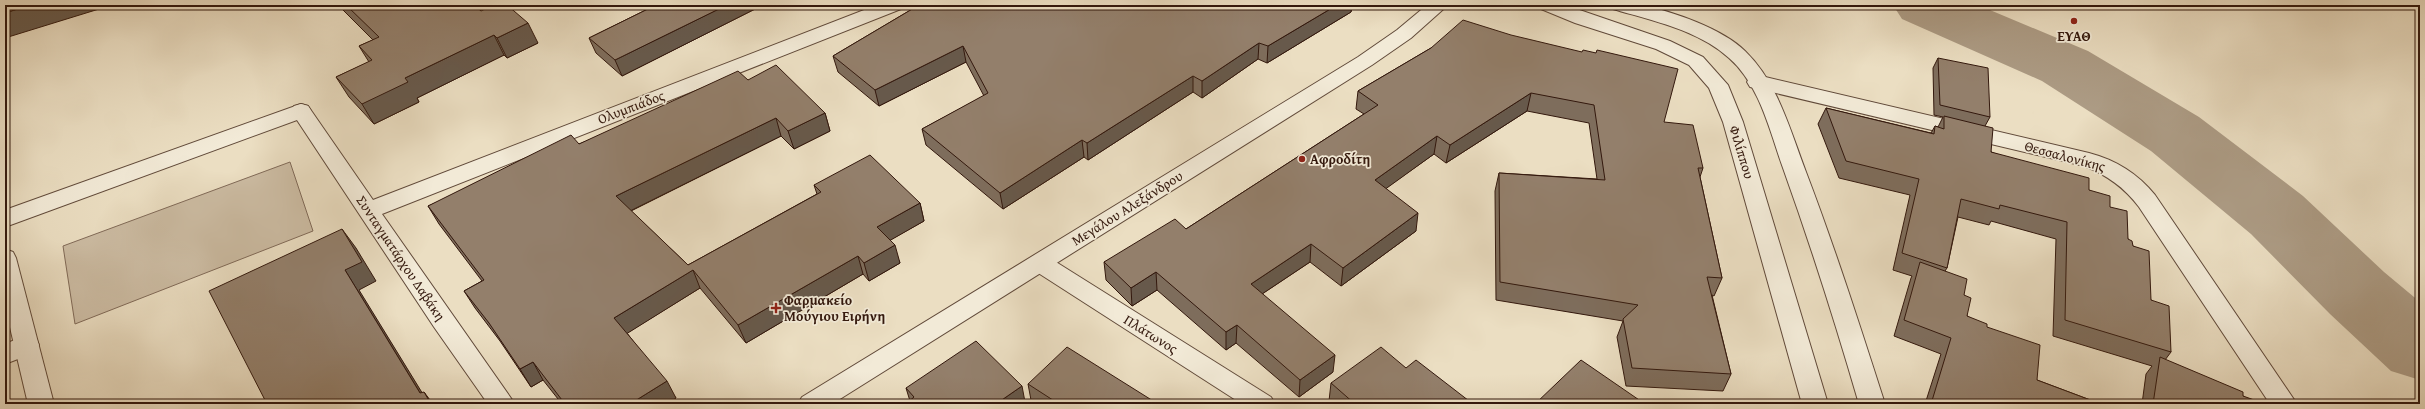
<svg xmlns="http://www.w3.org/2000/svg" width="2425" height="409" font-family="'Gentium Book Plus',serif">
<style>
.green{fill:#ccbca3;stroke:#806a58}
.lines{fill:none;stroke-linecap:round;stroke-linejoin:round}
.river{fill:#ac9b84;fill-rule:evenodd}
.pedestrian-casing{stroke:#614a3a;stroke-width:2}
.minor-casing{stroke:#614a3a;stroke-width:2}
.tertiary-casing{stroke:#614a3a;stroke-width:2}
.pedestrian{fill:#f2ead7;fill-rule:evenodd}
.minor{fill:#f2ead7;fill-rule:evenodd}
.tertiary{fill:#f2ead7;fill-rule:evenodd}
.wall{fill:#7e6d5c;stroke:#33180d}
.shaded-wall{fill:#67594b;stroke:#33180d}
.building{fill:#937f6b;stroke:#33180d}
.poi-dot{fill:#8f2418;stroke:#f2ead7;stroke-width:1.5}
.labels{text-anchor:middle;stroke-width:3.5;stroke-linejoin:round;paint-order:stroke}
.poi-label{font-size:14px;font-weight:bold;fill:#33180d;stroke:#f2ead7;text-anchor:start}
.street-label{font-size:14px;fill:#33180d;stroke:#f2ead7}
</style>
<rect width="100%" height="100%" fill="#ebdec2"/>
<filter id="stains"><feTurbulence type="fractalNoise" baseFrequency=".005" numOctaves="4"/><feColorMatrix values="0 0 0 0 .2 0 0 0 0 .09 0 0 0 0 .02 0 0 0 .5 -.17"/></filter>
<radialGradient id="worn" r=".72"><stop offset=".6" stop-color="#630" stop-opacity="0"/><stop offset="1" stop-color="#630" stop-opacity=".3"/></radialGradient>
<polygon class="green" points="290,162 313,231 75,324 63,246"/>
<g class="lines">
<polygon class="river" points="1893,5 1978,5 2088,51 2199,117 2303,196 2384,272 2420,302 2420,380 2391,371 2330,314 2251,234 2151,151 2042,81 1902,19"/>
<g class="pedestrian-casing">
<g id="pedestrian">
<polygon points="301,104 308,106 311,111 308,116 5,227 5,210"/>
<polygon points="27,335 36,338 39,345 36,352 5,364 5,344"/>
</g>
</g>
<g class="minor-casing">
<g id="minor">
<polygon points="877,5 903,5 901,9 382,214 515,404 488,404 434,327 291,111 294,106 301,104 308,106 373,200"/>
<path d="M 1757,75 L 2089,153 C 2116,160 2138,174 2155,195 L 2297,404 L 2270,404 L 2139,207 C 2124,187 2107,175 2084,166 L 1750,87 L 1747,82 L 1750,77 Z"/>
<polygon points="5,249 13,252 16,258 54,404 28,404 5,306"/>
<polygon points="1040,254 1048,257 1271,397 1275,404 1242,404 1032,269 1029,263 1032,257"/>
</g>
</g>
<g class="tertiary-casing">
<g id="tertiary">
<polygon points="1427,5 1448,5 1411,38 1372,65 832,404 798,404 802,397 1358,57 1397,30"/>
<polygon points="1539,5 1565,5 1670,41 1703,57 1728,85 1743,122 1828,404 1802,404 1723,122 1709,88 1689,65 1656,49 1575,23 1541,9"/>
<path d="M 1611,5 C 1620,5 1631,4 1641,5 C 1672,11 1723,29 1745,51 C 1778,83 1790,130 1806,172 C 1835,248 1860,326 1885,404 L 1859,404 C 1836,325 1811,246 1783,168 C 1770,132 1760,85 1729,58 C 1698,30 1653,21 1613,9 Z"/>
</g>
</g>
<use href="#pedestrian" class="pedestrian"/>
<use href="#minor" class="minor"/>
<use href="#tertiary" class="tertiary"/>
</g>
<g class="wall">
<polygon points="338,5 474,5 481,11 538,43 507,58 504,55 417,98 419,102 374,124 349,97 336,77 369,62 359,46 373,40"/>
<polygon points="656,5 763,5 622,76 596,53 589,38"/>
<polygon points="919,5 1352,5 1351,12 1267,63 1258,59 1202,98 1193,92 1088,160 1084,157 1003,209 926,145 922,129 984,96 966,62 879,106 838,72 833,56"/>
<polygon points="1431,48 1664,122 1703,168 1700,177 1722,278 1714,296 1712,295 1731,374 1723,391 1626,386 1617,337 1623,321 1496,300 1495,191 1499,173 1597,179 1589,123 1527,111 1446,163 1434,154 1386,188 1416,231 1341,286 1310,262 1262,294 1333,372 1299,397 1236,343 1226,350 1157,290 1132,306 1106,280 1104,262 1186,229 1364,114 1356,109 1358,91"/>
<polygon points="1938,58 1990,117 1985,126 1991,152 2089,190 2110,207 2128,239 2133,246 2151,300 2171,352 2165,360 2243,396 2257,404 2142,404 2146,374 2152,366 2053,336 2056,239 1991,221 1989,225 1958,217 1947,268 1945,271 1964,295 1967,316 1987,327 2037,380 2101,404 1925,404 1941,354 1894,336 1911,278 1912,276 1893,270 1910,195 1839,178 1818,124 1826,108 1931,133 1935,126 1938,127 1943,117 1934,115 1933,68"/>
<polygon points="748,80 825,113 830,131 794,149 781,136 631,211 688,265 817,194 814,185 920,203 924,221 890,240 900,263 869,281 863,274 746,343 700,288 627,333 676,398 667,404 562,404 543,380 531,387 500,341 475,308 464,291 482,281 439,224 428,206 579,144"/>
<polygon points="1406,368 1473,404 1333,404 1329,401 1331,383"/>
<polygon points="1028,384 1158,404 1037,404 1031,400"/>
<polygon points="906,388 1025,402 910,401"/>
</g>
<g class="shaded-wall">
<polygon points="30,5 112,5 5,38 5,13"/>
<polygon points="727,5 763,5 622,76 615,60"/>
<polygon points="1337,5 1352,5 1351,12 1267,63 1268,46"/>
<polygon points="528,23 538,43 507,58 497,38"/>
<polygon points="494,35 504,55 417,98 419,102 374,124 362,104 405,78"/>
<polygon points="1259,43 1258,59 1202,98 1202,81"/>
<polygon points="963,46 966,62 879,106 875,90"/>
<polygon points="1193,76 1193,92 1088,160 1087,143"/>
<polygon points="1531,93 1527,111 1446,163 1450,145"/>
<polygon points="825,113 830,131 794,149 788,131"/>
<polygon points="776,118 781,136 624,214 616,196"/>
<polygon points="1437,136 1434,154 1373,198 1375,180"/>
<polygon points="1082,140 1084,157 1003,209 1000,193"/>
<polygon points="920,203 924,221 882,245 877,227"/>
<polygon points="1418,213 1416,231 1341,286 1343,268"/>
<polygon points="342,229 356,248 376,281 359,290 429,404 420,393 345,270"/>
<polygon points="1311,244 1310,262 1250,302 1251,284"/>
<polygon points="895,245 900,263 869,281 864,263"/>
<polygon points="858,256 863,274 746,343 738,325"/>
<polygon points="693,270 700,288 623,336 614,318"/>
<polygon points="1156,272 1157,290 1132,306 1131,288"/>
<polygon points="1237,325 1236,343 1226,350 1226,332"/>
<polygon points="1335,355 1333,372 1299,397 1300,380"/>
<polygon points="533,362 543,380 531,387 520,369"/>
<polygon points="667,381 676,398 667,404 630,404"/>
<polygon points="5,384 8,404 5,404"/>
<polygon points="1022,386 1025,402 1022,404 996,404"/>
<polygon points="424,392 433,404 431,404"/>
</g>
<g class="building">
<polygon points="5,5 30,5 5,13"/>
<polygon points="346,5 474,5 481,11 493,5 507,5 528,23 497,38 494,35 405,78 408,82 362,104 336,77 372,60 359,46 379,37"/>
<polygon points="656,5 727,5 615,60 589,38"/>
<polygon points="919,5 1337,5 1268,46 1259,43 1202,81 1193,76 1087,143 1082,140 1000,193 922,129 988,93 963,46 875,90 833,56"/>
<polygon points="1463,20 1511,35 1582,52 1583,50 1596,53 1597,50 1678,69 1664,122 1693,125 1703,168 1698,168 1722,278 1707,277 1731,374 1632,368 1623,319 1638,305 1500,282 1499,173 1605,180 1594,105 1531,93 1450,145 1437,136 1375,180 1418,213 1343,268 1311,244 1251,284 1335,355 1300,380 1237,325 1226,332 1156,272 1131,288 1104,262 1175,219 1186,229 1378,105 1358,91 1431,48"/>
<polygon points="1938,58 1988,68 1990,117 1940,105"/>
<polygon points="776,65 825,113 788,131 776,118 616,196 688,265 821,192 814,185 870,155 920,203 877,227 895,245 864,263 858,256 738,325 693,270 614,318 667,381 630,404 565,404 533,362 520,369 489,323 464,291 484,280 428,206 571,135 579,144 738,71 748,80"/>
<polygon points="1826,108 1934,134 1935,126 1944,129 1944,116 1993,128 1991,152 2089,178 2089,190 2110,196 2110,207 2127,211 2128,239 2132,241 2133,246 2149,251 2151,300 2169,306 2171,352 2065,320 2067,222 2000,205 1999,209 1961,199 1947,268 1902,253 1919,179 1846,161"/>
<polygon points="342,229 362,262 345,270 420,393 424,392 431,404 267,404 209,291"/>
<polygon points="1920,262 1967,279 1964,295 1971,298 1967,316 1987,324 1987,327 2040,345 2037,380 2101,404 1931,404 1951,338 1904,320"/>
<polygon points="976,341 1022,386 996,404 906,404 914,397 906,388"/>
<polygon points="1067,347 1158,404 1059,404 1028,384"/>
<polygon points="1381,347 1406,368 1416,360 1473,404 1355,404 1331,383"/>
<polygon points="2160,357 2243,392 2243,396 2257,401 2257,404 2153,404"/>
<polygon points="1581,360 1645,404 1535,404"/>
</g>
<g class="poi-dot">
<circle cx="2074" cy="21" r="4"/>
<circle cx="1302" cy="159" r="4"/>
<path d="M774 302h4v4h4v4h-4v4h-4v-4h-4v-4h4z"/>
</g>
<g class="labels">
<g class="poi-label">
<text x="2074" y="41" text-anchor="middle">ΕΥΑΘ</text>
<text x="1310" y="164">Αφροδίτη</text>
<text x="784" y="305">Φαρμακείο<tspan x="784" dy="16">Μούγιου Ειρήνη</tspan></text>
</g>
<g class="street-label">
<text transform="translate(631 107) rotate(-21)" y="5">Ολυμπιάδος</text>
<text transform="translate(1742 152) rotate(73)" y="5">Φιλίππου</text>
<text transform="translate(2065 156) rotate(15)" y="5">Θεσσαλονίκης</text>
<text transform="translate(1127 208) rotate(-32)" y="5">Μεγάλου Αλεξάνδρου</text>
<text transform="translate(401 258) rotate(56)" y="5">Συνταγματάρχου Δαβάκη</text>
<text transform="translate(1151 334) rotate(32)" y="5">Πλάτωνος</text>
</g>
</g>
<rect width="2425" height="409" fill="none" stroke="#ebdec2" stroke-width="20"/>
<rect x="6" y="6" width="2413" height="397" fill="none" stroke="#33180d" stroke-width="2"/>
<rect x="10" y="10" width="2405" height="389" fill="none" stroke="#33180d"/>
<rect width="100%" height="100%" filter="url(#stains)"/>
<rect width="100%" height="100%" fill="url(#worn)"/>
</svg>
